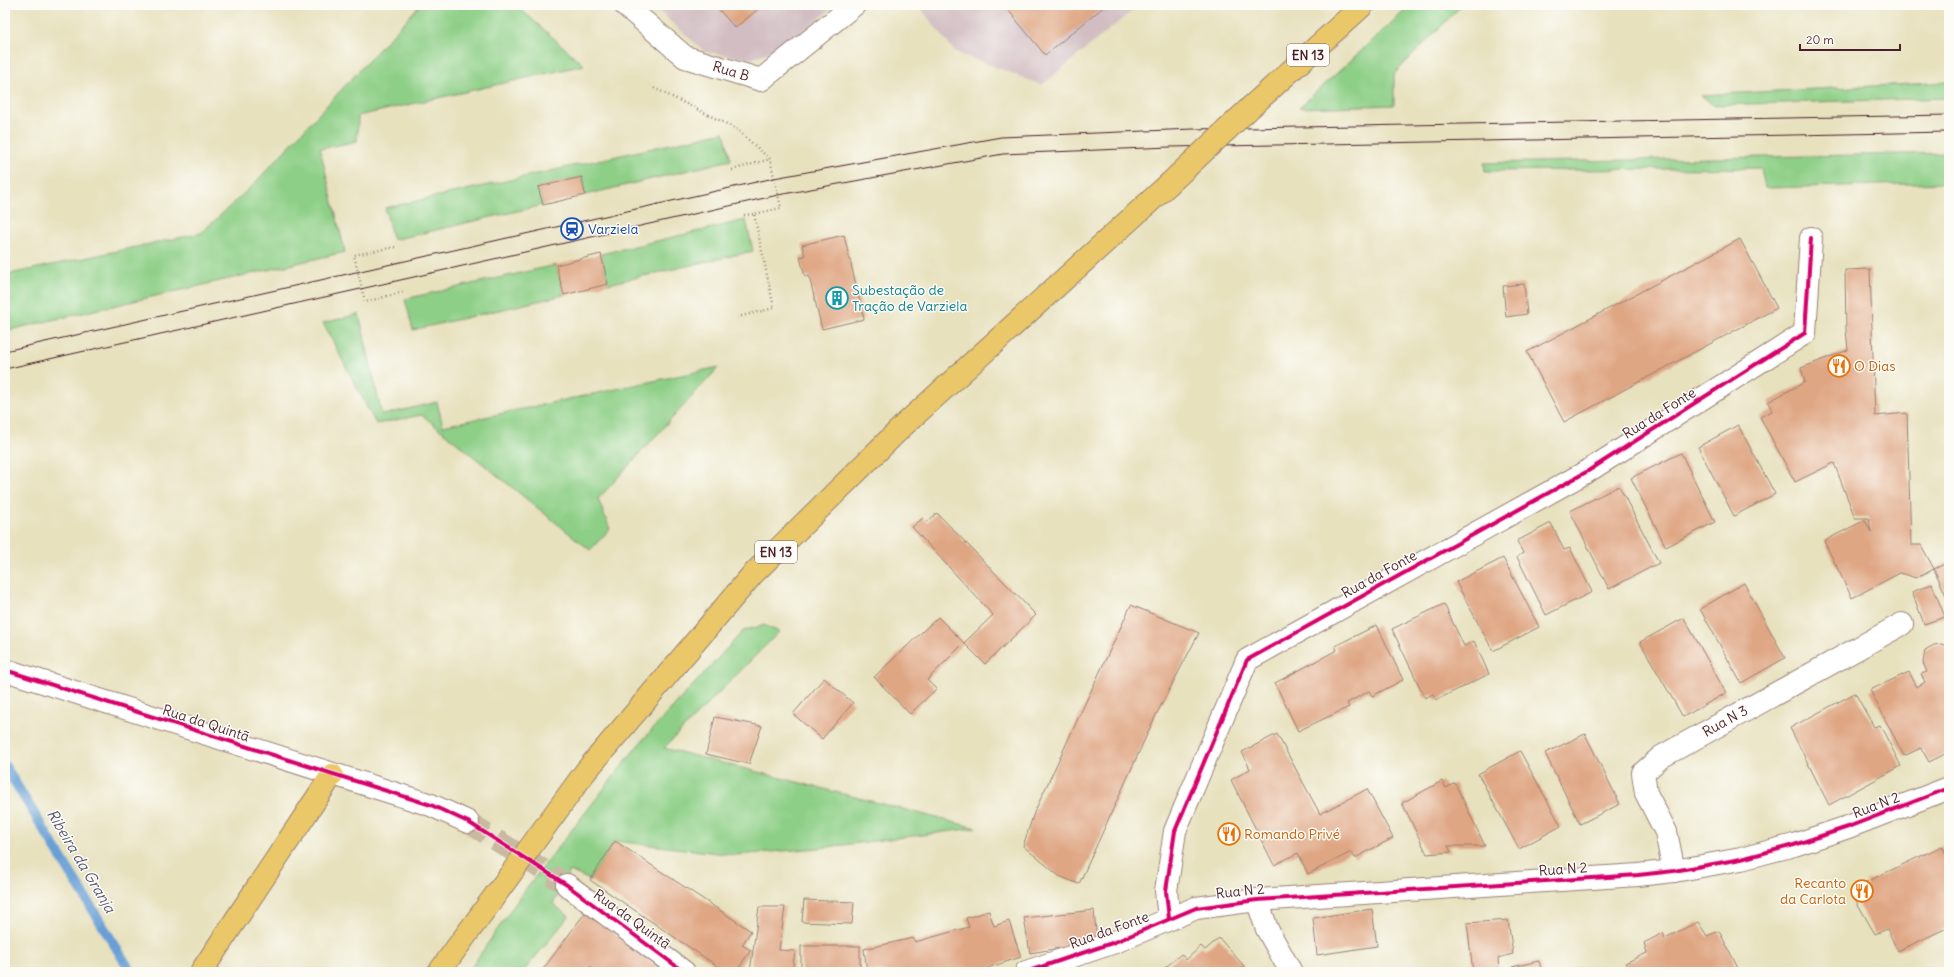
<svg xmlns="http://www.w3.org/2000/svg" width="1954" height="977" font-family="Delius,sans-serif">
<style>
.industrial{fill:#d2bec2}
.green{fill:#8dcf86;stroke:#6c7758}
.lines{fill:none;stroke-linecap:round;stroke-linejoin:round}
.stream{stroke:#689fd6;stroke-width:10}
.building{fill:#dfa683}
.minor-tunnel{stroke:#c8baa1;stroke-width:22;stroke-dasharray:22 11;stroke-linecap:butt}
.minor-casing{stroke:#988074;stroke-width:24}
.major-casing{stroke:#988074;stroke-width:24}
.path{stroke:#988074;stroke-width:2.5;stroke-dasharray:1 3;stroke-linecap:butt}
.minor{stroke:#fff;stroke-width:22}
.major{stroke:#eac769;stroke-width:22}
.tram{stroke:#4a1f2b;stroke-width:1}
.major-bridge-casing{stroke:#988074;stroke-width:24;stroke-linecap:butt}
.major-bridge{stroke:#eac769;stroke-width:22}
.cycleway-casing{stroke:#fdfcf7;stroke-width:6}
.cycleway{stroke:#d6006c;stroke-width:4}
.labels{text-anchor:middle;stroke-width:3;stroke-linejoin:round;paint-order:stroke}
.shield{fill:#fdfcf7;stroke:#806168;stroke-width:1}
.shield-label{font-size:13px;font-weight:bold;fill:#4a1f2b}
.street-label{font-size:14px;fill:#4a1f2b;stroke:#fdfcf7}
.transit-label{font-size:14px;fill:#164399;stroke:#fdfcf7;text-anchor:start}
.culture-label{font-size:14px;fill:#0d838f;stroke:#fdfcf7;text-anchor:start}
.food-label{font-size:14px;fill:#c56008;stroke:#fdfcf7;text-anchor:start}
.water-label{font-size:15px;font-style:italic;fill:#585978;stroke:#fdfcf7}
</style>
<rect width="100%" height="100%" fill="#fdfcf7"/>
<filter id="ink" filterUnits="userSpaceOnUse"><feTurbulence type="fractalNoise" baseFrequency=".025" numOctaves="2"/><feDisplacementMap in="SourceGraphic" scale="8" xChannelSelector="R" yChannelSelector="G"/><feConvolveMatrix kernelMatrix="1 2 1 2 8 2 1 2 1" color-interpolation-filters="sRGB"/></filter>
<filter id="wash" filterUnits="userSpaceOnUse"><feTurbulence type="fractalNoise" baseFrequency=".012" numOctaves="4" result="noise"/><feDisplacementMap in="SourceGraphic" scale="16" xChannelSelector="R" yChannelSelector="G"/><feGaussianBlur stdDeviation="0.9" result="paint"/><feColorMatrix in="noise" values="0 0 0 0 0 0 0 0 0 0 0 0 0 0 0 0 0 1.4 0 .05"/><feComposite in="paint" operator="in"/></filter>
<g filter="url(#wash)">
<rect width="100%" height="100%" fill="#e7e1be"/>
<g class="industrial">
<polygon points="652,5 836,5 788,44 751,59 705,52"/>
<polygon points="918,5 1139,5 1042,85 955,52"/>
</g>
<g class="green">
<polygon points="420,5 516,5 584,65 358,116 357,141 320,149 345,252 5,331 5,275 201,233 253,185"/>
<polygon points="1411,5 1462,5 1394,74 1394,105 1299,108"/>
<polygon points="1949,82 1949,98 1713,105 1701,95"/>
<polygon points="724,132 731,160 585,195 582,177 538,187 543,205 393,240 385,208"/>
<polygon points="1949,153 1949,183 1765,188 1761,168 1485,171 1484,163"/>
<polygon points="746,220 753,251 608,284 601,254"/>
<polygon points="556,265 564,295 413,330 405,299"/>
<polygon points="359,314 382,415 437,402 443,426 719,367 598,499 610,529 590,550 422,415 376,424 323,323"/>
<polygon points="764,625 779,632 664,748 976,828 819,848 735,855 615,841 590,880 570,871 553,904 569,916 523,972 468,972 524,891 639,744 743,631"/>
</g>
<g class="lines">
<polyline class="stream" points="5,766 131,972"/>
</g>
<g id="blocks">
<g class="building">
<polygon points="715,5 763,5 735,28"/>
<polygon points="1004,5 1106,5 1045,55"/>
<polygon points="582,177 585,195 543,205 538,187"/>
<polygon points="844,235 864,319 822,329 809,276 805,277 800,257 805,256 802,245"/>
<polygon points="1740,239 1777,308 1564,422 1527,352"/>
<polygon points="601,254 608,284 564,295 556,265"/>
<polygon points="1870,269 1875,416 1907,413 1911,545 1921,545 1934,569 1949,562 1949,602 1934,569 1916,578 1900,573 1852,598 1824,541 1865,520 1871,532 1869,518 1855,518 1834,463 1795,482 1760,417 1772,411 1768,402 1805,382 1801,368 1848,350 1846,330 1845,270"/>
<polygon points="1524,284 1527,314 1506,317 1503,286"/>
<polygon points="1738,425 1775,494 1734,516 1698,447"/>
<polygon points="1681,453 1715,522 1666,547 1631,478"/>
<polygon points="1619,486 1659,563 1609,589 1570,511"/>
<polygon points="937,513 1036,615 985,664 964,643 993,615 912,527 923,518 927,522"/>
<polygon points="1551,523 1564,550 1570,548 1592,592 1546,615 1517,557 1523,553 1517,541"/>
<polygon points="1503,558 1539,627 1493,651 1456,582"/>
<polygon points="1744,583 1785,658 1741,683 1700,609"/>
<polygon points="1932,584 1945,617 1924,624 1912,592"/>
<polygon points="1444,604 1464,646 1474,641 1489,674 1436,700 1433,694 1425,698 1392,629"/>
<polygon points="1131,605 1199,633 1155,717 1079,884 1059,876 1023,846 1034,813"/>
<polygon points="938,617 964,643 927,680 936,689 910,714 874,677"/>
<polygon points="1684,618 1726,693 1683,717 1640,642"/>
<polygon points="1377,625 1403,680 1372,696 1369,691 1347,703 1349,707 1298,731 1275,683 1337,650 1335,646"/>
<polygon points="1942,644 1949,648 1949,752 1929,762 1921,748 1904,756 1870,690 1909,672 1917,687 1925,682 1921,674 1927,672 1923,663 1925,650 1934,645"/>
<polygon points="824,678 853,703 822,739 793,714"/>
<polygon points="1855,693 1874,727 1880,725 1901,766 1829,805 1790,728"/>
<polygon points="715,717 762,726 749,764 706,754"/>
<polygon points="1277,734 1320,814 1367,789 1393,838 1355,858 1351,852 1308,874 1298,853 1274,865 1231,780 1250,769 1242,752"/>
<polygon points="1585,734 1620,804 1580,824 1545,753"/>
<polygon points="1520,751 1561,826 1519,849 1478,774"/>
<polygon points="1442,781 1446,788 1455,783 1485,846 1448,846 1451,852 1427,854 1402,803"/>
<polygon points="615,841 751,931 742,945 751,950 736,972 726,972 590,880"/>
<polygon points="1942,846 1949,860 1949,927 1898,951 1887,929 1875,934 1852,894 1868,886 1866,882"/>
<polygon points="804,900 854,902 852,924 802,922"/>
<polygon points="759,907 785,907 779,950 795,951 792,972 750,972"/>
<polygon points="1372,909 1377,946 1317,955 1313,918"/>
<polygon points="1094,910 1097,942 1030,953 1024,918"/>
<polygon points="989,911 994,926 1009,921 1021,957 975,972 867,972 864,949 913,938 915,942 969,927 966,918"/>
<polygon points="585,913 640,952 663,972 596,972 590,966 585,972 541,972"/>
<polygon points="1508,920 1513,954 1498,958 1499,972 1473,972 1467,923"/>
<polygon points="1698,922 1707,936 1719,931 1740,972 1630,972 1625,963 1647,953 1644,943 1663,933 1665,938"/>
<polygon points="1219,938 1244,966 1238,972 1160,972 1181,954 1186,960 1201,946 1205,950"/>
<rect x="801" y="946" width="59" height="26"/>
<polygon points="1539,961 1542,972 1513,972 1512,967"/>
</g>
</g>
</g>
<g filter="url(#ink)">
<use href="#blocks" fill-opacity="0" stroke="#988074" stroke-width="1"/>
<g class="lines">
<polyline class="minor-tunnel" points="468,822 567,885"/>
<g class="minor-casing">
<g id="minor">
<polyline points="625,5 685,57 761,80 854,5"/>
<polyline points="5,670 431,805 468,822"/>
<polyline points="1674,871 1666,832 1646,793 1643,773 1661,757 1902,624"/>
<polyline points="567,885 684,972"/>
<polyline points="1257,900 1267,929 1291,972"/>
<polyline points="1169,919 1166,891 1175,831 1247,660 1588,471 1805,333 1811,238"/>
<polyline points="1026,972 1115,942 1196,908 1257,900 1638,875 1674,871 1741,859 1794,845 1848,827 1949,788"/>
</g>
</g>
<g class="major-casing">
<g id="major">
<polyline points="1252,106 1363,5"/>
<polyline points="201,972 332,775"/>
<polyline points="439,972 586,771 752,575 904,425 1169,184"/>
</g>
</g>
<g class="path">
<polyline points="654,88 735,128 770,159 781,208 754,214 774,308 738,317"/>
<polyline points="732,170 770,159"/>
<polyline points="744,215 754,214"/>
<polyline points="395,247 354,255 365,302 403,292"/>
</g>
<use href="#minor" class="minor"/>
<use href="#major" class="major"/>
<g class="tram">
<polyline points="5,351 774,178 1001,137 1193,129 1949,115"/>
<polyline points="5,369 778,195 1003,154 1170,147 1949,132"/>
</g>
<g class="major-bridge-casing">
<polyline id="major-bridge" points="1169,184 1252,106"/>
</g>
<use href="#major-bridge" class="major-bridge"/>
<g class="cycleway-casing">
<g id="cycleway">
<polyline points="5,670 431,805 468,822 567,885 684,972"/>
<polyline points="1169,919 1166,891 1175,831 1247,660 1588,471 1805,333 1811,238"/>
<polyline points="1026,972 1115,942 1196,908 1257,900 1638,875 1674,871 1741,859 1794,845 1848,827 1949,788"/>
</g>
</g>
<use href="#cycleway" class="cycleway"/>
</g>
</g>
<defs>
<g id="station-ring" transform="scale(1.15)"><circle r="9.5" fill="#fdfcf7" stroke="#1a4fb4" stroke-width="1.5"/><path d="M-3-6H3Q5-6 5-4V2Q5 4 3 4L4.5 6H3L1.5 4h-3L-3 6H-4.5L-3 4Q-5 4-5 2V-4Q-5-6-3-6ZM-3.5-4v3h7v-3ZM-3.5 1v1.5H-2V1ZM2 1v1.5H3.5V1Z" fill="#1a4fb4"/></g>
<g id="building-ring" transform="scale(1.15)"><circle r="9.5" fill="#fdfcf7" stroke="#0f9aa8" stroke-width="1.5"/><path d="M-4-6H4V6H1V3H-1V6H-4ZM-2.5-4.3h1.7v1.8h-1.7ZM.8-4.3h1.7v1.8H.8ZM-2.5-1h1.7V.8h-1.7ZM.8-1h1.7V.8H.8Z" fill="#0f9aa8"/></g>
<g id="restaurant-ring" transform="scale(1.15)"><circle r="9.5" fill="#fdfcf7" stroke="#e8710a" stroke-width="1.5"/><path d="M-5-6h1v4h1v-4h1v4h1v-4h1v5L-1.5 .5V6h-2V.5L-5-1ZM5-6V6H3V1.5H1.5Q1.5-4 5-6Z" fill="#e8710a"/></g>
</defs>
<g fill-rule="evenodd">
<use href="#station-ring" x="572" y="229"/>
<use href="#building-ring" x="837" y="298"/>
<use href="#restaurant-ring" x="1839" y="366"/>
<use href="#restaurant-ring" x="1229" y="834"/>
<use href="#restaurant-ring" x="1862" y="891"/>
</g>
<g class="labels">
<g class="shield">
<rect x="1287" y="44" width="42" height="22" rx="3"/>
<rect x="755" y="541" width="42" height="22" rx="3"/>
</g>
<g class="shield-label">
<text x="1308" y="60">EN 13</text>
<text x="776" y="557">EN 13</text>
</g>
<g class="street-label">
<text transform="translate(731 71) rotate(17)" y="5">Rua B</text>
<text transform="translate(1659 413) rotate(-32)" y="5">Rua da Fonte</text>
<text transform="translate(1379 574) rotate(-29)" y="5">Rua da Fonte</text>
<text transform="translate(1725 721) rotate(-29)" y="5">Rua N 3</text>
<text transform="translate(206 723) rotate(18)" y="5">Rua da Quintã</text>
<text transform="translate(1876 805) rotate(-21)" y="5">Rua N 2</text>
<text transform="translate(1563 869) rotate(-4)" y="5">Rua N 2</text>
<text transform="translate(1240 891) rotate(-6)" y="5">Rua N 2</text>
<text transform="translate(632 919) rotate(36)" y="5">Rua da Quintã</text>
<text transform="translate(1109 930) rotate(-20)" y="5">Rua da Fonte</text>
</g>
<g class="transit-label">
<text x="588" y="234">Varziela</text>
</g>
<g class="culture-label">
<text x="852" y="295">Subestação de<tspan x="852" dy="16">Tração de Varziela</tspan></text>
</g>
<g class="food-label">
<text x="1854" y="371">O Dias</text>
<text x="1244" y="839">Romando Privé</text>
<text x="1846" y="888" text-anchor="end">Recanto<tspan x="1846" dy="16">da Carlota</tspan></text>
</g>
<g class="water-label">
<text transform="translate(81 861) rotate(59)" y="5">Ribeira da Granja</text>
</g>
</g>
<rect width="1954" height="977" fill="none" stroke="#fdfcf7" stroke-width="20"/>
<path d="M1800 44v6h100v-6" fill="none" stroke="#4a1f2b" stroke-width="2"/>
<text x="1806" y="44" font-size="12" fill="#4a1f2b" stroke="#fdfcf7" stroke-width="3" paint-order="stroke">20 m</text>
</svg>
